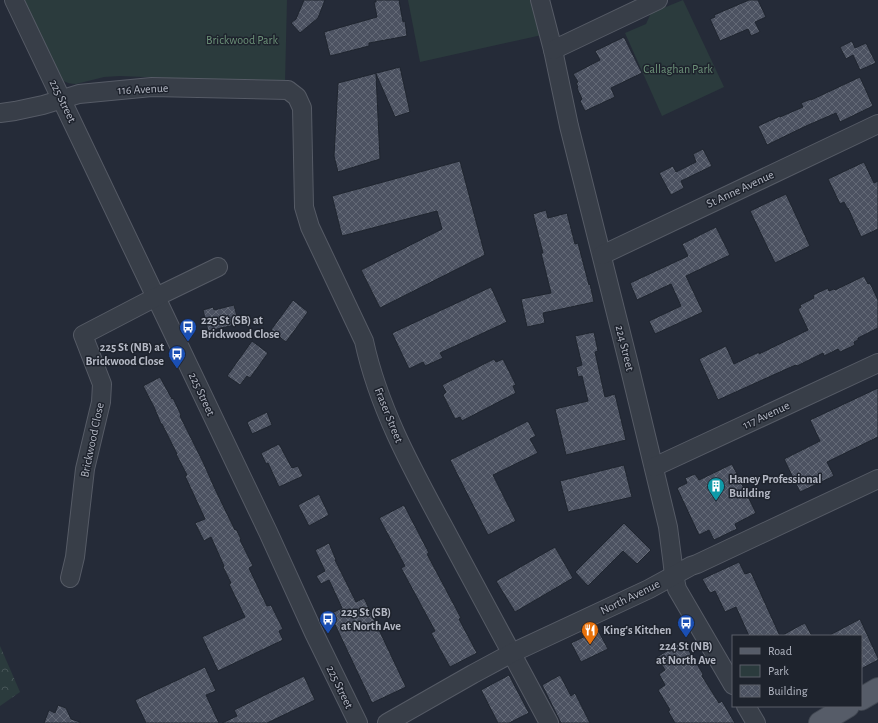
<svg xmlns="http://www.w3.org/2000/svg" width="878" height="723" font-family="'Alegreya Sans',sans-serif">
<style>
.green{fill:#2b3b3d}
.forest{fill:url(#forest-crowns)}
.building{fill:url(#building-cross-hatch);stroke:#1f252f}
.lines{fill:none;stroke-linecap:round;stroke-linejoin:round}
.minor-casing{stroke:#565b66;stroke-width:20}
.major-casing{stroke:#414751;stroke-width:24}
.minor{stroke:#383e48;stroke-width:18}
.major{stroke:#565c68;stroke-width:22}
.labels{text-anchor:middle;stroke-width:3;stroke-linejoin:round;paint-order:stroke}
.park-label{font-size:12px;fill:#6d9279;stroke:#1e232d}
.street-label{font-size:12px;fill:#b4b8c4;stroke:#1e232d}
.poi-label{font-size:12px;font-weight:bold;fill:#b4b8c4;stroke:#1e232d;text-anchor:start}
</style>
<defs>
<pattern id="forest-crowns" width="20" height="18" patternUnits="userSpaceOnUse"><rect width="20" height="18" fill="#2b3b3d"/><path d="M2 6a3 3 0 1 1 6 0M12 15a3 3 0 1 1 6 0" fill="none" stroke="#475557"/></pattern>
<pattern id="building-cross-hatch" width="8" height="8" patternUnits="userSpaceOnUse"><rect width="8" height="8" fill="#4c5261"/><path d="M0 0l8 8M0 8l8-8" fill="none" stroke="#636976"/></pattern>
</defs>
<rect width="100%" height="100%" fill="#252b38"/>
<g class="green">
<path d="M 22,0 L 287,0 L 285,83 L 120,76 L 104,77 L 76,84 C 71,84 67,83 62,80 Z"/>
<polygon points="408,0 534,0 542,35 420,62"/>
<polygon points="683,0 724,87 662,116 625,33 646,24 651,13"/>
</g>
<polygon class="forest" points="0,646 20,692 0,706"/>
<g class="building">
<polygon points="304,0 325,0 318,18 300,33 291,23 296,19"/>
<polygon points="376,0 399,0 403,22 405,21 407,36 369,43 369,46 330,56 324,32 377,17 374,2 376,2"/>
<polygon points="749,0 758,0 766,17 755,22 760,32 751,36 748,29 720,41 710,19 715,17 714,15"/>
<polygon points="624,37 642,73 611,88 615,97 585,111 580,101 582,99 577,88 578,87 576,83 578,82 573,74 600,60 595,51"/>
<polygon points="852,41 855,48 866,43 876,63 860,70 853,55 846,59 840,47"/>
<polygon points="400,67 410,112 395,117 376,74 380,159 338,172 334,156 338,83"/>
<polygon points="860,77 873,106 840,122 836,113 806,126 767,145 758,126 780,116 780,117 803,107 801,103 811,99 811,100"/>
<polygon points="703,149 712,166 681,181 684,188 671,195 659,173 673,166 676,172 696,162 693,154"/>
<polygon points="460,161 485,255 380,308 361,270 442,229 437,211 342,236 332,196"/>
<polygon points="864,162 874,183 878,181 878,229 861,237 848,208 847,208 844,202 840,204 828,179"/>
<polygon points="786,194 810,246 775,263 750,211"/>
<polygon points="546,210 548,218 567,213 575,244 578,243 589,285 590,284 594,302 543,313 545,323 527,327 521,299 551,293 541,253 543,253 533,214"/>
<polygon points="716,227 730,255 686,276 703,312 655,334 649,321 681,306 671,284 637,300 630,283 688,256 682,244"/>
<polygon points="864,276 868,284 870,283 878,300 878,328 858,338 858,340 854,342 855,345 840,352 838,349 824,356 823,353 797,366 796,365 791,367 718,400 699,359 726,346 734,364 759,352 759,354 808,330 798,309 801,307 800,305 814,298 813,295 828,288 829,291 834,289 835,290"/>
<polygon points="491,287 507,322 440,353 443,358 425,366 423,362 409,369 392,333"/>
<polygon points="293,300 308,312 286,342 271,330"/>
<polygon points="234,305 239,324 208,331 203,310 213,307 214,310"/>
<polygon points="594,332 598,351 595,352 605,397 615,394 626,440 566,455 555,409 588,401 582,376 578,377 576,367 582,365 575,336"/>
<polygon points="252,341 268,353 250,378 247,376 240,385 227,376"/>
<polygon points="494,359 496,362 503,359 516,385 513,386 516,393 462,421 460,417 455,419 443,395 446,392 442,385"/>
<polygon points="160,377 172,399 173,398 181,415 180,416 203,462 215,489 235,530 236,529 241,539 240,540 253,566 249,568 267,606 271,605 283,629 279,631 283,640 218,671 202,637 245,617 229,584 231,583 223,567 224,566 211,537 204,541 195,523 205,519 185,476 187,475 176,454 177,454 162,424 161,424 154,407 143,386"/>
<polygon points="878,388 878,437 827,462 834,476 800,492 784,459 820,441 810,420"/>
<polygon points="267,412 272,425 252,434 247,422"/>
<polygon points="528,421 536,436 530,439 538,453 493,475 516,521 488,535 450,460"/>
<polygon points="279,444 292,468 298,466 303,476 279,487 268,463 266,464 261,453"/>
<polygon points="732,464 756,513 735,524 737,529 714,540 709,530 699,535 677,488 687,483 685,478 695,474 699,480"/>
<polygon points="624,465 632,497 568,512 560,481"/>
<polygon points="319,494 329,515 309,526 298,505"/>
<polygon points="404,505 429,553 427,554 461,618 459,619 477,653 450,667 431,633 435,631 401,568 405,566 379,518"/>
<polygon points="624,523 651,550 637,564 623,551 588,586 575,572"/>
<polygon points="329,543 336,560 335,560 356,602 364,598 406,687 372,703 330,614 342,608 329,580 321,584 316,576 325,571 315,550"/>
<polygon points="555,547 573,578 515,612 496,581"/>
<polygon points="739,562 745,574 751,572 780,636 749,636 736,607 725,612 715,591 710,593 702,579"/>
<polygon points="860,619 878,658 878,660 861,669 861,636 828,636"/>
<polygon points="805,623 812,636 781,636 799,626"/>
<polygon points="598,630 608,649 581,662 571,643"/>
<polygon points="683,641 703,674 702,676 719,703 722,701 735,723 675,723 668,711 670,710 658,690 665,685 659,674 665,670 657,657"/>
<polygon points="205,667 216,691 206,695 219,723 146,723 135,700"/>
<polygon points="509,675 529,713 509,723 498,723 481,690"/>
<polygon points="560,675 571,696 575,693 590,723 561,723 542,685"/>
<polygon points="304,676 315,700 267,723 222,723 237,716 234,710"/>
<polygon points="58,705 66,708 71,719 80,722 80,723 44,723 49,710 55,713"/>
</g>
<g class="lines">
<g class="minor-casing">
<g id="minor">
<polyline points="14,0 268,532 314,633 358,723"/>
<polyline points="540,0 553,50 569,126 628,361 668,527 672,558 674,575 677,589 733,685"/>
<polyline points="553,50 658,0"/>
<path d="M 0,113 L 15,111 L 43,105 L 79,94 L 152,87 L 288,90 L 297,97 L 302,108 L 304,207 L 310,227 L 364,341 C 379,411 415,474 449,537 C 483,599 516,661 549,723"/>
<polyline points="602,255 878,124"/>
<polyline points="654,467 878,363"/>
<polyline points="70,578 75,557 85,469 101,402 102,384 83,335 156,297 218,267"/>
<polyline points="746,706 756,723"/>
<polyline points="387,723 473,674 512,653 649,589 691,566 697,564 878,479"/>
</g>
</g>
<g class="major-casing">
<g id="major">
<polyline points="861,699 878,689"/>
<polyline points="820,723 848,706"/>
</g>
</g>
<use href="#minor" class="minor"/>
<use href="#major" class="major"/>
</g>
<defs>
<g id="bus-pin" transform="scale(0.9)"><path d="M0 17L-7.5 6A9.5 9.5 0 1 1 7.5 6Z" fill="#1a4fb4" stroke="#1e232d"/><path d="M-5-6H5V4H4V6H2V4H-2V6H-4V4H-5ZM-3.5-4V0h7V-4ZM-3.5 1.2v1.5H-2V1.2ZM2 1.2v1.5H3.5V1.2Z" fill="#fff"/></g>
<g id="building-pin" transform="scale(0.9)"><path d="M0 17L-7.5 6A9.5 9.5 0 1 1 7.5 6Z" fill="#0f9aa8" stroke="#1e232d"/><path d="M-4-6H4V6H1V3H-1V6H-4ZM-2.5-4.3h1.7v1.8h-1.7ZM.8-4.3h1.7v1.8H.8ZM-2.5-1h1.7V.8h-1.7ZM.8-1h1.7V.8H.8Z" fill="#fff"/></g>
<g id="restaurant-pin" transform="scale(0.9)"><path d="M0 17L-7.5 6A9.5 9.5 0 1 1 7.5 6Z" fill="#e8710a" stroke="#1e232d"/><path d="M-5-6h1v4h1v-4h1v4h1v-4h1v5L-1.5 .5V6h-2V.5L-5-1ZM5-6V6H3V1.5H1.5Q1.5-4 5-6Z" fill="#fff"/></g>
</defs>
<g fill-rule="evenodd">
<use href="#bus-pin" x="188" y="327"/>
<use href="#bus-pin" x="177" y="354"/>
<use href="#building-pin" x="716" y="486"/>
<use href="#bus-pin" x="328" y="619"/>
<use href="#bus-pin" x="686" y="623"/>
<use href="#restaurant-pin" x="590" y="630"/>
</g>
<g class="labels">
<g class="park-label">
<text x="242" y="44">Brickwood Park</text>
<text x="678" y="73">Callaghan Park</text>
</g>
<g class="street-label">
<text transform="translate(143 89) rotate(-3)" y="4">116 Avenue</text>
<text transform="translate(63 101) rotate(64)" y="4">225 Street</text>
<text transform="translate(740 189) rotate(-25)" y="4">St Anne Avenue</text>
<text transform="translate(625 348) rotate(76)" y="4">224 Street</text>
<text transform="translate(202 394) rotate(65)" y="4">225 Street</text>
<text transform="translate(389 415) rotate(68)" y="4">Fraser Street</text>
<text transform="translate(766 415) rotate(-25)" y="4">117 Avenue</text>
<text transform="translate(92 440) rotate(-78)" y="4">Brickwood Close</text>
<text transform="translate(630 597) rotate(-26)" y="4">North Avenue</text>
<text transform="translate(340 687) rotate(64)" y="4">225 Street</text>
</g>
<g class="poi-label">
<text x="201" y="324">225 St (SB) at<tspan x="201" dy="14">Brickwood Close</tspan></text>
<text x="164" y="351" text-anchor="end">225 St (NB) at<tspan x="164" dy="14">Brickwood Close</tspan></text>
<text x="729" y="483">Haney Professional<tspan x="729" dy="14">Building</tspan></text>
<text x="341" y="616">225 St (SB)<tspan x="341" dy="14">at North Ave</tspan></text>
<text x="603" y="634">King's Kitchen</text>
<text x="686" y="650" text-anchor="middle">224 St (NB)<tspan x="686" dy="14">at North Ave</tspan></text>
</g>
</g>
<rect x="732" y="635" width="130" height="72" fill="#1e232d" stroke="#5a5f69"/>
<rect x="740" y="648" width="20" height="6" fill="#565c68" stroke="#5a5f69"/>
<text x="768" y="655" font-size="12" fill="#b4b8c4">Road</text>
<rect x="740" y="665" width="20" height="12" fill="#2b3b3d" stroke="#5a5f69"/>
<text x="768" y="675" font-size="12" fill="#b4b8c4">Park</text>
<rect x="740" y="685" width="20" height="12" fill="url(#building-cross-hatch)" stroke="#5a5f69"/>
<text x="768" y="695" font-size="12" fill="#b4b8c4">Building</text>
</svg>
